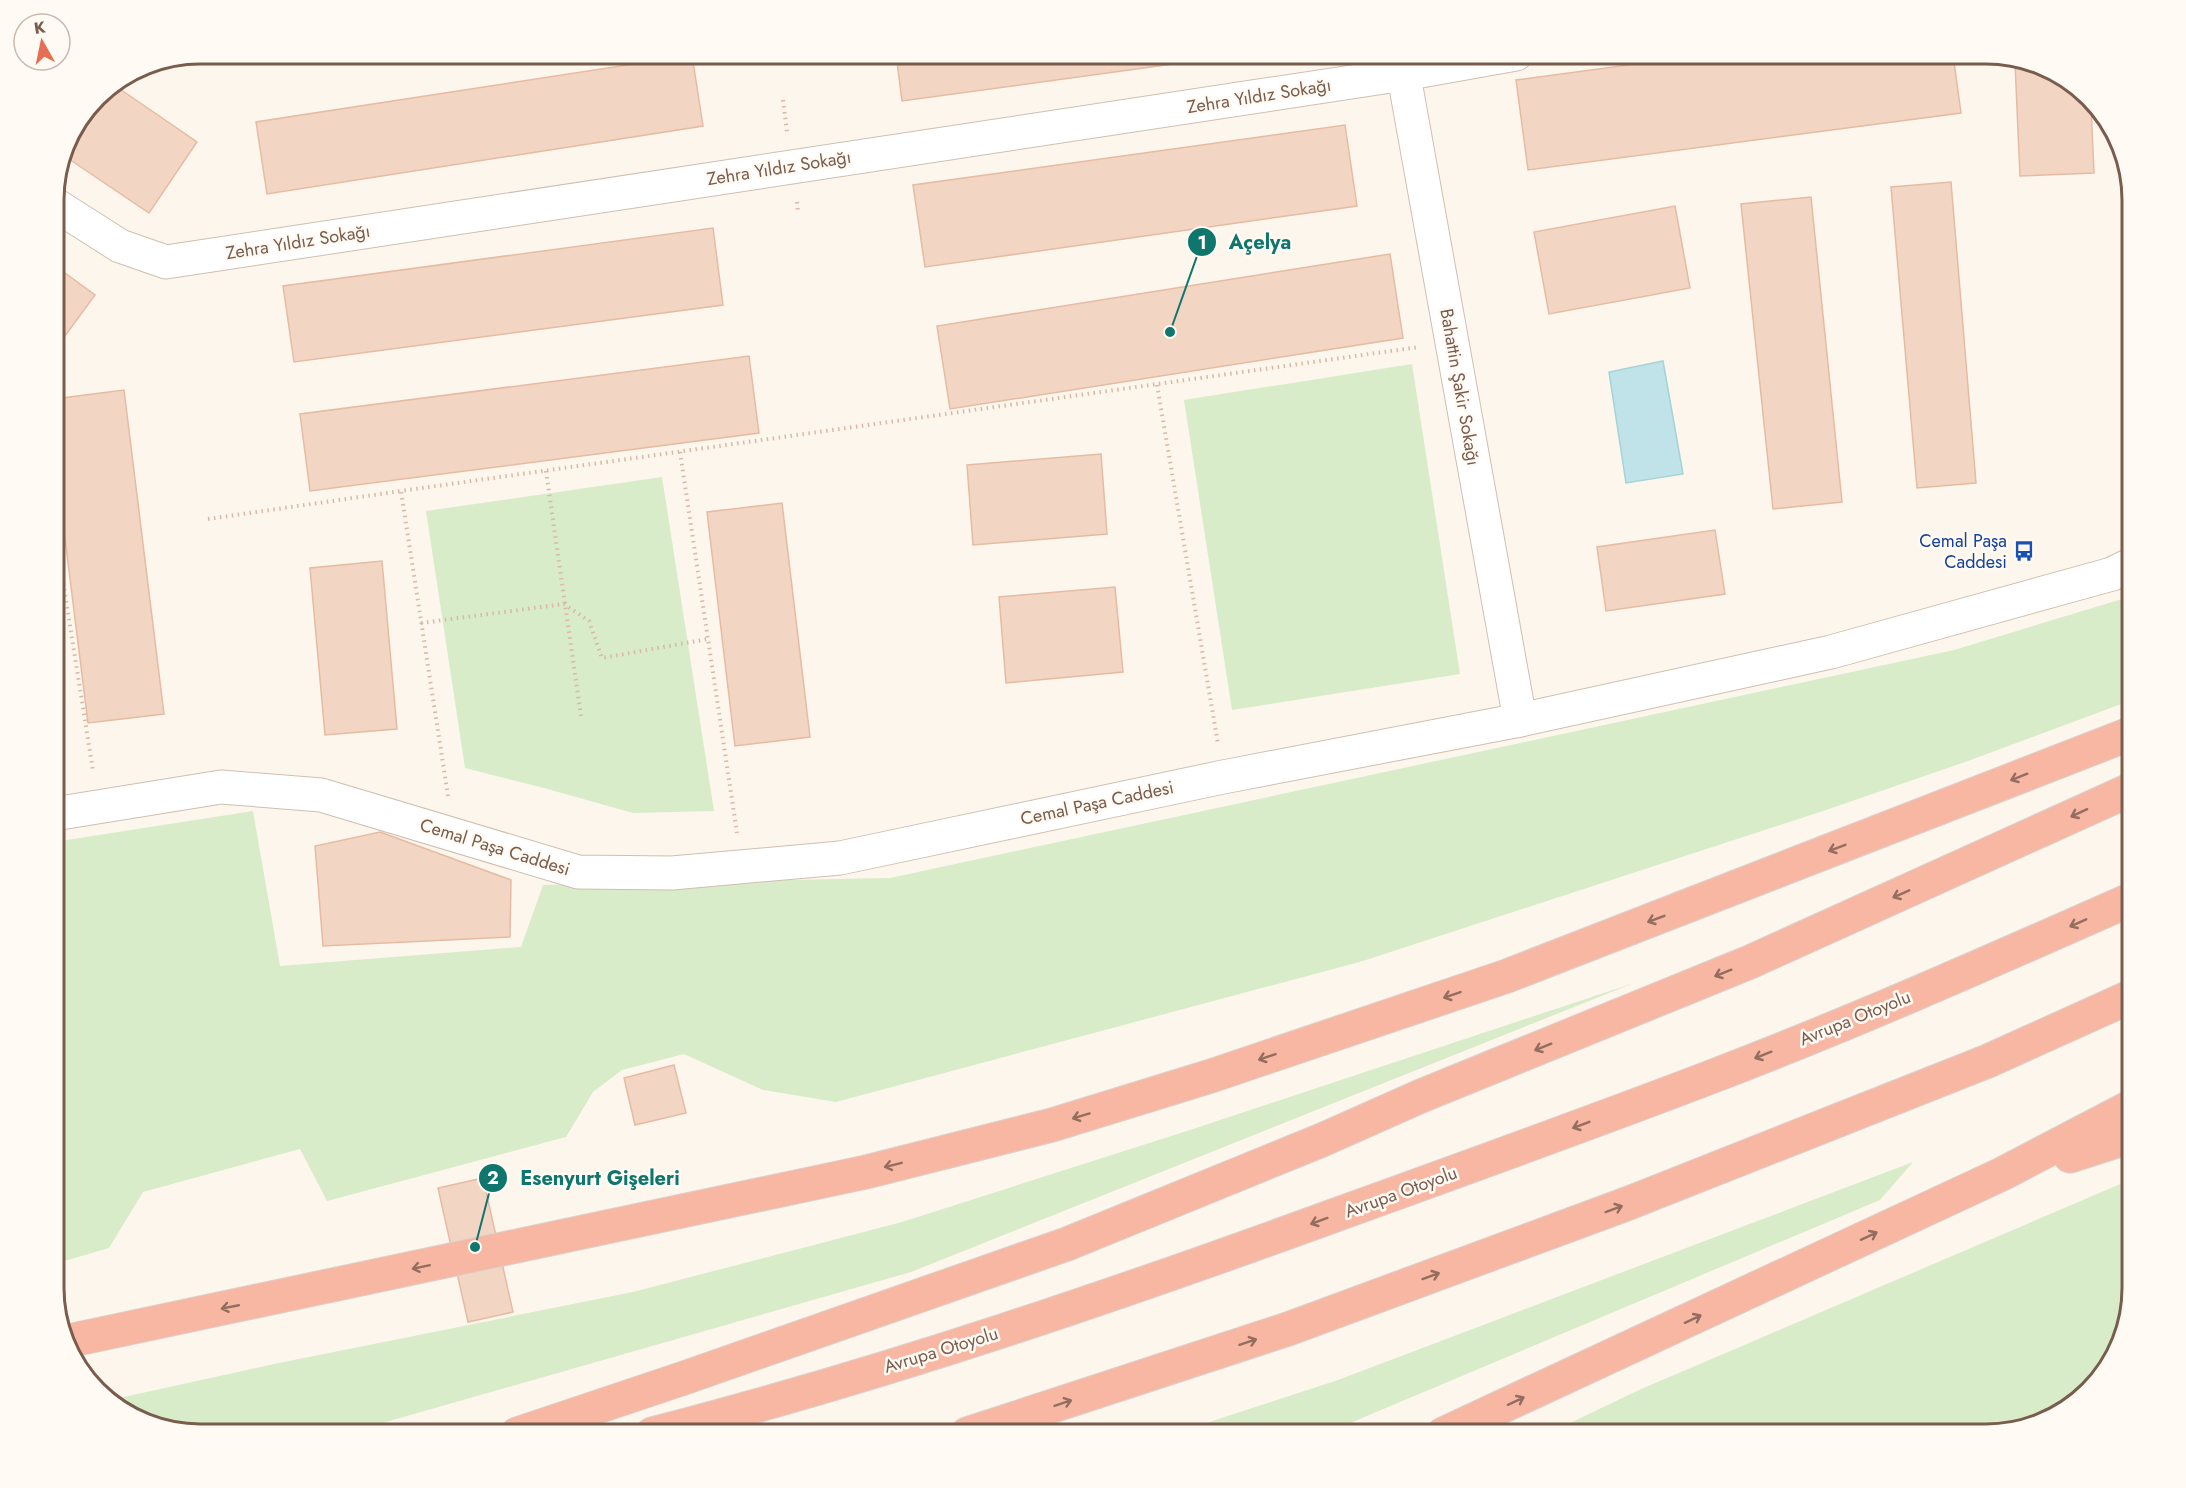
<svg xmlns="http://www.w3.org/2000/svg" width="2186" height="1488" font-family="Jost,sans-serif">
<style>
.green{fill:#d8ecc9}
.water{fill:#bfe3e8;stroke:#a5d3da;stroke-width:1.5}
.building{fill:#f3d5c3;stroke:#e6bba3;stroke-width:1.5}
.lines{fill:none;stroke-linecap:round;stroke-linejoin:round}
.minor-casing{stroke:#d1beb0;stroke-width:35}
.motorway-casing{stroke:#dad1cd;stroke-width:35}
.path{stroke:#d9b8a5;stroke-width:4;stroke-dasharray:1.5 4.5;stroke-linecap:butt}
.minor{stroke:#fff;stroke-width:33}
.motorway{stroke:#f7b7a3;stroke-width:33}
.oneway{stroke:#936e5e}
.labels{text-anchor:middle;stroke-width:5;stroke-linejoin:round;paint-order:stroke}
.street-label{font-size:18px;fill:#7a5c4d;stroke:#fffaf3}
.transit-label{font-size:18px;fill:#164399;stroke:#fffaf3;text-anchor:end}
.rim{fill:none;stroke:#7a5c4d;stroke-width:3}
.leader{fill:none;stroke:#0f766e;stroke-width:2}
.callout-dot{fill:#0f766e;stroke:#fffaf3;stroke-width:2}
.mark-label{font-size:18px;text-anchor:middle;font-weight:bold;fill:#fff}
.callout-label{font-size:20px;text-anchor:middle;font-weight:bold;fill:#0f766e;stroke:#fffaf3;stroke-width:5;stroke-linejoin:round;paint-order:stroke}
</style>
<rect width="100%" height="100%" fill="#fdf6ec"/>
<g class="green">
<polygon points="1412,364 1460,674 1232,710 1184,400"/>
<polygon points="662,477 714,811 633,813 544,788 465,768 426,511"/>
<polygon points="2132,596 2132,700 1965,762 1826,810 1363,961 836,1102 763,1090 684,1054 622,1070 593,1092 566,1137 327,1201 300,1149 143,1192 109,1248 54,1264 54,842 253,811 280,966 521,947 543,885 890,878 1954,650"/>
<polygon points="1634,983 911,1272 344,1434 200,1434 119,1409 110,1400 274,1364 633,1292 902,1222 1190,1130"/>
<polygon points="1913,1162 1880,1200 1324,1434 1173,1434 1338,1380"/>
<polygon points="2132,1179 2132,1288 2107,1369 2058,1415 1986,1434 1547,1434 1639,1390"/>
</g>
<polygon class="water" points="1663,361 1683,474 1626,483 1609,372"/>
<g class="building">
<polygon points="231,54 265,54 232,59"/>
<polygon points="896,54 1246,54 902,101"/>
<polygon points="1710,54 1953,54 1961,113 1528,170 1516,80"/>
<polygon points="692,55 703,126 267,194 256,122"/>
<polygon points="2015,63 2067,79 2091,106 2094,173 2020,176"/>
<polygon points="114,85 197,142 149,213 63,155 65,144 97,97"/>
<polygon points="1345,125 1357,206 925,267 913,185"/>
<polygon points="1951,182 1976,483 1917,488 1891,187"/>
<polygon points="1811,197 1842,502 1773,509 1741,204"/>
<polygon points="1675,206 1690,288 1549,314 1534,232"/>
<polygon points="713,228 723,305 294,362 283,286"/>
<polygon points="1390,254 1403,338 950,409 937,326"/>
<polygon points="54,265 95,295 54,351"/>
<polygon points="749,356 759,433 310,491 300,414"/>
<polygon points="124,390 164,714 88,723 54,450 54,399"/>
<polygon points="1101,454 1107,534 973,545 967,465"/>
<polygon points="782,503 810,737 735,746 707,512"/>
<polygon points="1715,530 1725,594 1606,611 1597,547"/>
<polygon points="382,561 397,729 325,735 310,568"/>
<polygon points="1115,587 1123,672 1006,683 999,597"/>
<polygon points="380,832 511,880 510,937 323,946 315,846"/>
<polygon points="674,1065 686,1113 635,1125 624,1078"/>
<polygon points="483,1178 513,1312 468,1322 438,1188"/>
</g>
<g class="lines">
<g class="minor-casing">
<g id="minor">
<polyline points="1400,54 1520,720"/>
<polyline points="54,204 120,246 166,262 1404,74 1516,54"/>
<polyline points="54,814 221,787 321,795 578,872 672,873 840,858 1223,777 1520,720 1831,652 2112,574 2132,564"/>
</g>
</g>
<g class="motorway-casing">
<g id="motorway">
<polyline points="2070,1156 2132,1136"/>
<polyline points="68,1341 866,1172 1052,1125 1211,1076 1507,976 2132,733"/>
<polyline points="517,1434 684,1378 1067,1244 1322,1140 1421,1096 1750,962 2132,789"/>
<path d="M 652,1434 C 889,1373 1122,1293 1352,1209 C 1474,1165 1596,1121 1716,1075 C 1857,1021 1994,960 2132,899"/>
<polyline points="967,1434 1288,1329 1629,1203 1988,1061 2132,996"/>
<polyline points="1443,1434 2002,1174 2132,1106"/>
</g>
</g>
<g class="path">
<polyline points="783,100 787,132"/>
<polyline points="797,202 798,213"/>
<polyline points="1157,385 1218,744"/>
<polyline points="680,452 737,833"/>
<polyline points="546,471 581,716"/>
<polyline points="208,519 401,491"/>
<polyline points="54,524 93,771"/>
<polyline points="421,623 564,604 589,621 602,658 708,639"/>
<polyline points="448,796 401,491 1419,347"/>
</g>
<use href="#minor" class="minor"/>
<use href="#motorway" class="motorway"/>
</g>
<defs><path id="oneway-shaft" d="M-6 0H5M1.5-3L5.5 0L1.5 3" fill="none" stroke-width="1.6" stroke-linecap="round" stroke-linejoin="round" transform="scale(1.5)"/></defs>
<g class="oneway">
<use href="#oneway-shaft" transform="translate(2019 777) rotate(158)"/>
<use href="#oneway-shaft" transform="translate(2079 813) rotate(155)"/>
<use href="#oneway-shaft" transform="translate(1837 848) rotate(159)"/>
<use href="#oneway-shaft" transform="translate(1901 894) rotate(156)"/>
<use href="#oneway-shaft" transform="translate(1656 919) rotate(159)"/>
<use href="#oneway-shaft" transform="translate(2078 923) rotate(156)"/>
<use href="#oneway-shaft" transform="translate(1723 973) rotate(158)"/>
<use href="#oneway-shaft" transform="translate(1452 995) rotate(161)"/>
<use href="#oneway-shaft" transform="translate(1543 1047) rotate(158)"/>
<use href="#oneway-shaft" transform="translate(1763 1055) rotate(158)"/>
<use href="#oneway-shaft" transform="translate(1267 1057) rotate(161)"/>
<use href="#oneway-shaft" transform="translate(1081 1116) rotate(163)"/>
<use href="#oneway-shaft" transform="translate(1581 1125) rotate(159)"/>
<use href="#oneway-shaft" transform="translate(893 1165) rotate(166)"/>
<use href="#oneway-shaft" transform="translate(1614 1209) rotate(-20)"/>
<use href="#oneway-shaft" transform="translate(1319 1221) rotate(160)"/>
<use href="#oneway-shaft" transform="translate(1869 1236) rotate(-25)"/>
<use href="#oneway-shaft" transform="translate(421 1267) rotate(168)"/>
<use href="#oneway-shaft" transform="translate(1431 1276) rotate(-20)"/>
<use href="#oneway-shaft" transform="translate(230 1307) rotate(169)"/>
<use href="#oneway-shaft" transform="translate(1693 1319) rotate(-25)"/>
<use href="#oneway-shaft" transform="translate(1248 1342) rotate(-18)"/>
<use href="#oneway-shaft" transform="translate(1516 1401) rotate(-25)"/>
<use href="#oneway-shaft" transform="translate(1063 1403) rotate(-18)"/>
</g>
<defs>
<g id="bus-bare" transform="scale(1.62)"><path d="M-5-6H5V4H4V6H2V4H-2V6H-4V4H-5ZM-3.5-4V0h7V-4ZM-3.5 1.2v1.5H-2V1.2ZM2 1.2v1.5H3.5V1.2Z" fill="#1a4fb4" stroke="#fffaf3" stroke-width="2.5" paint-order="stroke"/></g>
</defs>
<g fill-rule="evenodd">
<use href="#bus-bare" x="2024" y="551"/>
</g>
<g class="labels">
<g class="street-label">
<text transform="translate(1259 96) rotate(-9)" y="6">Zehra Yıldız Sokağı</text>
<text transform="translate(779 168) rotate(-9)" y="6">Zehra Yıldız Sokağı</text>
<text transform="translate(298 242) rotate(-9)" y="6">Zehra Yıldız Sokağı</text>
<text transform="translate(1460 387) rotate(80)" y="6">Bahattin Şakir Sokağı</text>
<text transform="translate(1097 803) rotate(-12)" y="6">Cemal Paşa Caddesi</text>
<text transform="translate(495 847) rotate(17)" y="6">Cemal Paşa Caddesi</text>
<text transform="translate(1855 1018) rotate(-22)" y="6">Avrupa Otoyolu</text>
<text transform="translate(1401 1192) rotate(-20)" y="6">Avrupa Otoyolu</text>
<text transform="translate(941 1350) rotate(-17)" y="6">Avrupa Otoyolu</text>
</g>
<g class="transit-label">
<text x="2007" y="547">Cemal Paşa<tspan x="2007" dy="21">Caddesi</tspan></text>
</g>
</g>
<path d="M0 0H2186V1488H0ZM200 64H1986A136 136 0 0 1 2122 200V1288A136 136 0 0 1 1986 1424H200A136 136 0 0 1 64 1288V200A136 136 0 0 1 200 64Z" fill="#fffaf3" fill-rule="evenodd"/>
<path class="rim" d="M200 64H1986A136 136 0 0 1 2122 200V1288A136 136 0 0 1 1986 1424H200A136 136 0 0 1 64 1288V200A136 136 0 0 1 200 64Z"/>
<path class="leader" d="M1170 332L1202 242M475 1247L493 1178"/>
<g class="callout-dot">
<circle cx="1170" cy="332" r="6"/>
<circle cx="475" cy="1247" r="6"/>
<circle cx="1202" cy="242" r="15"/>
<circle cx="493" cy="1178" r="15"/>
</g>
<g class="mark-label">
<text x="1202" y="249">1</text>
<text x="493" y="1184">2</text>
</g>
<g class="callout-label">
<text x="1260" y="249">Açelya</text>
<text x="600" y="1185">Esenyurt Gişeleri</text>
</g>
<g transform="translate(42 42) rotate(351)"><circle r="28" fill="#fffaf3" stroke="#cabbb1" stroke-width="1.5"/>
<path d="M0-4.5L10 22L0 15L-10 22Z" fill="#e76f51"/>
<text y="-9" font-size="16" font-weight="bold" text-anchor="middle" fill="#7a5c4d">K</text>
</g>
</svg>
